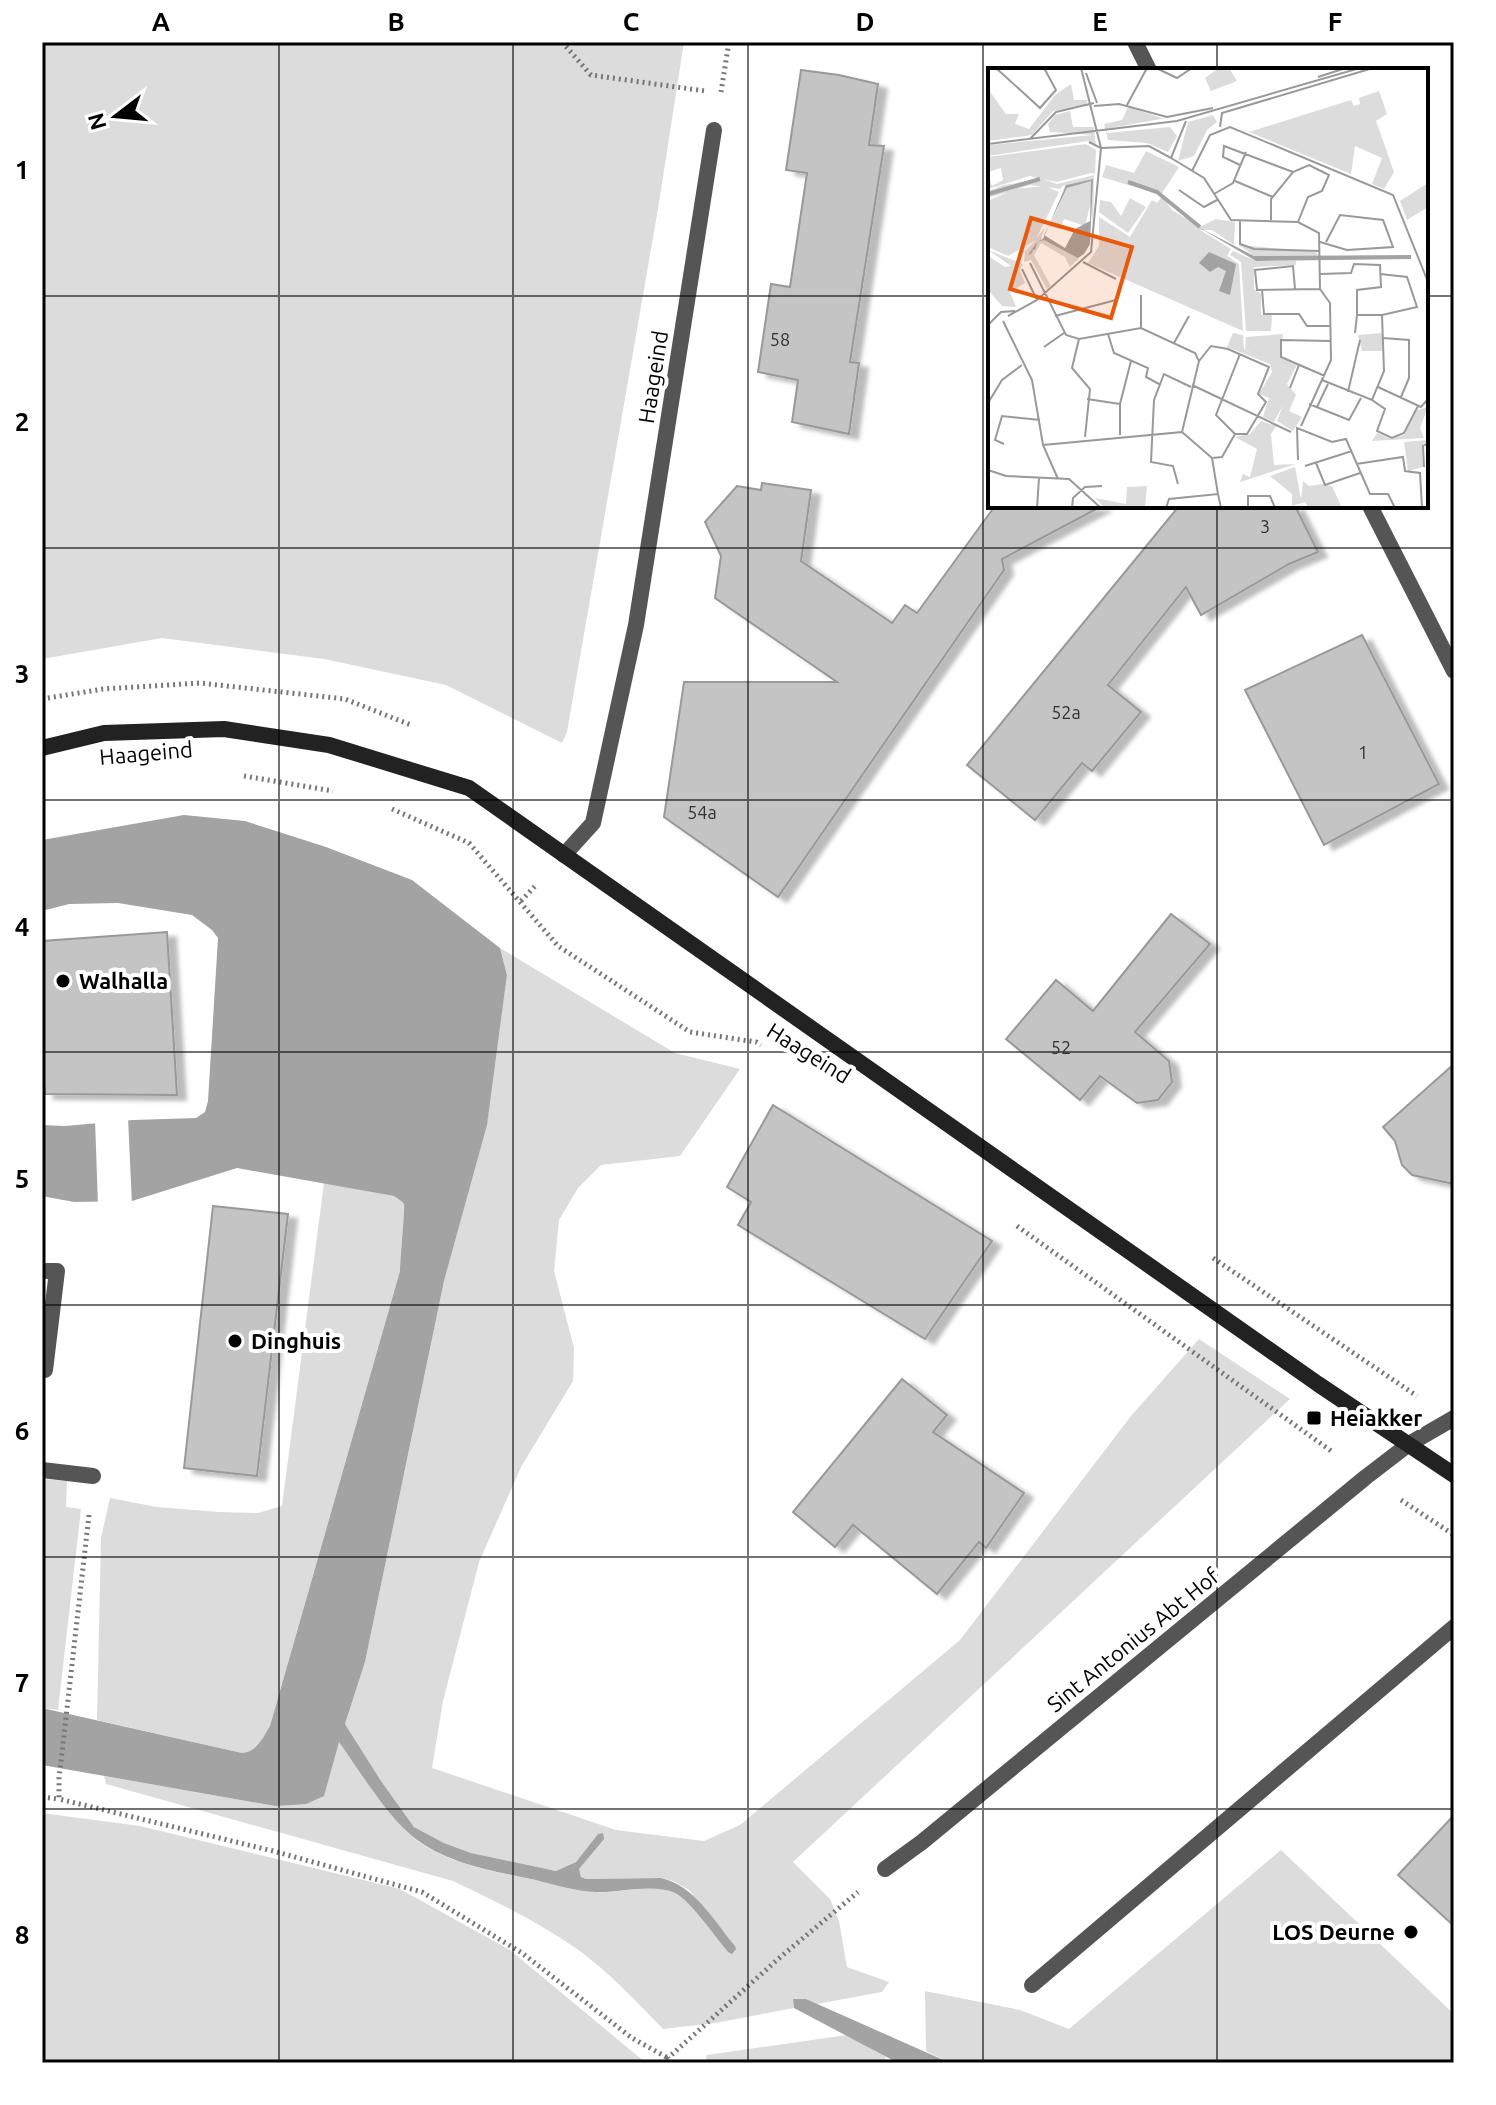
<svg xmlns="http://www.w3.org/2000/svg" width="1496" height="2105" font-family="Ubuntu,sans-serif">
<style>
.green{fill:#dcdcdc}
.water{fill:#a3a3a3}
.pier{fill:#fff}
.building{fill:#c4c4c4;stroke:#999;stroke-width:2;filter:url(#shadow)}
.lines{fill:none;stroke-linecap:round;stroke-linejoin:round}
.path{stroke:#777;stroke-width:5;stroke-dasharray:2 4;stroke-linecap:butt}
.lane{stroke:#555;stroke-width:16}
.street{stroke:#555;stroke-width:16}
.secondary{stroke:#222;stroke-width:16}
.grid{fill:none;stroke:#000;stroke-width:2;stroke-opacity:0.55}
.poi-dot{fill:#000;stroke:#fff;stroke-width:3}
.labels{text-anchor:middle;stroke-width:8;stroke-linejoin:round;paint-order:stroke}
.number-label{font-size:18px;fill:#313131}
.street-label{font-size:22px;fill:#000;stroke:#fff}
.poi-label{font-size:22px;font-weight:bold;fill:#000;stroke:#fff;text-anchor:start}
.inset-river{fill:none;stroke:#a3a3a3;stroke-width:4}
.inset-road{fill:none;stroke:#999;stroke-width:2}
.view{fill:#e8590c;fill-opacity:0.15;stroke:#e8590c;stroke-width:4}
.inset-edge{fill:none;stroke:#000;stroke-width:4}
.neatline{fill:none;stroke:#000;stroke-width:3}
.grid-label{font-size:26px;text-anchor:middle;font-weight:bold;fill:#000}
</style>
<defs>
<filter id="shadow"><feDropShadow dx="9" dy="5" stdDeviation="2" flood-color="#0004"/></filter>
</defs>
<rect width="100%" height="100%" fill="#fff"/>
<g class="green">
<polygon points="42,42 684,42 658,209 567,732 562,743 446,685 324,659 162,638 42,659"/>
<path d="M 500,948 L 675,1053 L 740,1069 L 680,1156 L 601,1165 L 578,1188 L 559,1220 L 554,1271 L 574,1348 L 573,1381 L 521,1467 L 479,1562 L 443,1701 L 432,1768 L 616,1830 L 704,1841 L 740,1825 L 960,1640 L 1131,1416 L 1199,1339 L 1290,1399 L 793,1862 L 830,1899 L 839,1921 L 847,1967 L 889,1982 L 882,1992 L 817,2004 L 806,1999 L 793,2000 L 794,2008 L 715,2023 L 663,2029 C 636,2001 609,1972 577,1949 C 539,1922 495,1901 453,1881 L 106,1784 L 104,1776 L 275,1806 L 336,1749 L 339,1741 C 360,1770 391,1822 419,1842 C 455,1867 505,1874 547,1882 C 563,1885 580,1890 596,1892 C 621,1894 651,1882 675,1893 C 690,1900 716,1938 728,1952 L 736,1949 L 689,1890 L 673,1881 L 661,1878 L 586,1879 L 581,1877 L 578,1869 L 598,1834 L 576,1862 L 556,1871 L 471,1853 L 444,1843 L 414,1827 L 381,1781 L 345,1724 L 365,1662 L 444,1281 L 487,1123 L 507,975 Z"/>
<path d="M 324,1183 L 394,1196 C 398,1199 401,1200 404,1204 C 405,1208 400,1262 400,1271 L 270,1726 C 263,1737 257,1752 242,1753 L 97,1720 L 101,1538 L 110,1498 L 157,1507 L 219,1512 L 258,1513 L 282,1506 Z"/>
<polygon points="42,1479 67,1481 66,1507 81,1509 58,1710 42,1708"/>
<polygon points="42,1813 140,1826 400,1889 510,1950 646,2063 42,2063"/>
<polygon points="1281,1850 1454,2014 1454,2063 959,2063 948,2062 926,2051 925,1991 1020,2010 1069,2029"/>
<polygon points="847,2035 886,2057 883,2063 705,2063 707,2055"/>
</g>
<g class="water">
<path d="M 184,815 L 245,821 L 326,847 L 412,880 L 500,948 L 507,975 L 487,1125 L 444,1281 L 365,1662 L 345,1724 L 381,1781 L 414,1827 L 444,1843 L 471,1853 L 556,1871 L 576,1862 L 598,1834 L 603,1833 L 604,1839 L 579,1869 L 581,1877 L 586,1879 L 661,1878 C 694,1885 714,1921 735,1946 L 736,1949 L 732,1954 L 728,1952 C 716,1938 690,1900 675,1893 C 653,1883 620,1893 596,1892 C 576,1891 555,1885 536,1880 C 497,1872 453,1865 420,1842 C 391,1823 360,1771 339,1742 L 324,1796 L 306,1804 L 275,1806 L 42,1765 L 42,1708 L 242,1753 C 257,1752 263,1737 270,1726 L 400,1271 C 400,1262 405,1208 404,1204 C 401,1200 398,1199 394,1196 L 237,1168 L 132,1201 L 74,1202 L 42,1196 L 42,1125 L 65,1126 L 133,1120 L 196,1118 L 205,1112 L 208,1101 L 218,938 L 212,930 L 192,915 L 118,903 L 69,904 L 42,911 L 42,840 Z"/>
<polygon points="806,1999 948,2062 959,2063 898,2063 794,2008 793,1999"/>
</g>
<polygon class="pier" points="128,1117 132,1205 98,1205 95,1120"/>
<g class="building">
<polygon points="801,70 839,75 878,84 869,145 884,146 850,362 859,363 849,434 792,422 798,380 758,372 771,284 790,287 807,173 786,170"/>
<polygon points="762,483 811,490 801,561 892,623 905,605 917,613 995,506 1102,506 1002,559 1004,570 778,897 664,817 684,682 837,682 715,598 721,556 705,522 737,486 761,490"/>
<polygon points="1179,506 1295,506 1318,552 1289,564 1201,615 1186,587 1108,685 1141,712 1092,771 1082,763 1035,820 967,765"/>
<polygon points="1362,635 1439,784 1324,845 1245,690"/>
<polygon points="1171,914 1210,944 1135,1032 1169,1061 1172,1082 1158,1100 1137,1103 1100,1076 1080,1100 1006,1039 1056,980 1093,1011"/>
<polygon points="167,932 177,1095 45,1094 42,1058 42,941"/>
<polygon points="1454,1064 1454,1184 1412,1175 1402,1165 1395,1141 1383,1127"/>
<polygon points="773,1105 992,1241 925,1339 738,1225 751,1202 727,1187"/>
<polygon points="213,1206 288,1214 257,1476 184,1468"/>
<polygon points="902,1379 947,1415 933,1432 1024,1493 986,1548 979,1542 937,1594 853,1525 835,1547 793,1512"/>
<polygon points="1454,1815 1454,1926 1398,1875"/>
</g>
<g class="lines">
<g class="path">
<polyline points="562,42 591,75 705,91"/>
<polyline points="721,92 729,42"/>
<polyline points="42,699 103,689 200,683 345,699 411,725"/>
<polyline points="244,776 333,791"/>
<polyline points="392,809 469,843 558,946 690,1032 756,1042 761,1045"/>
<polyline points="521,901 537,884"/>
<polyline points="1017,1226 1334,1453"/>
<polyline points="1213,1258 1417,1396"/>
<polyline points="1401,1500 1454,1535"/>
<polyline points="89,1515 59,1779 59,1799 273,1851 422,1892 522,1953 632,2038 668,2058"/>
<polyline points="42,1797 59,1799"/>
<polyline points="673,2063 668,2058 777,1960 858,1892"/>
</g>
<g class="lane">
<polyline points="42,1271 57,1271 45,1370"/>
<polyline points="42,1470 93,1476"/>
</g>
<g class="street">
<polyline points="1135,42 1149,70"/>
<polyline points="1370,506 1454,671"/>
<polyline points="564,855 593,823 636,625 714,130"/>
<polyline points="885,1869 922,1842 1366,1477 1409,1444 1454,1418"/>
<polyline points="1032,1985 1454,1627"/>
</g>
<polyline class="secondary" points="42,748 104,733 224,729 329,745 469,788 1318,1384 1454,1475"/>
</g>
<path class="grid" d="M 279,42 L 279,2063M 513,42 L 513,2063M 748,42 L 748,2063M 983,42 L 983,2063M 1217,42 L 1217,70M 42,296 L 990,296M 1426,296 L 1454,296M 1217,506 L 1217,2063M 42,548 L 1454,548M 42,800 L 1454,800M 42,1052 L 1454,1052M 42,1305 L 1454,1305M 42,1557 L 1454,1557M 42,1809 L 1454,1809"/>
<g class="poi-dot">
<circle cx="63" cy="981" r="8"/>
<circle cx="235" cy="1341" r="8"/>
<rect x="1306" y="1410" width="16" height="16" rx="4"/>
<circle cx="1411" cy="1932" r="8"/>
</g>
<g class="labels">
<g class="number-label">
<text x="780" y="346">58</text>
<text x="1265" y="533">3</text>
<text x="1066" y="719">52a</text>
<text x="1363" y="759">1</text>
<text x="702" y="819">54a</text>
<text x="1061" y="1054">52</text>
</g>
<g class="street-label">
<text transform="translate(653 377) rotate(-81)" y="8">Haageind</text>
<text transform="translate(146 753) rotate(-5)" y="8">Haageind</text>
<text transform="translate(809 1053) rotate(32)" y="8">Haageind</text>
<text transform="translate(1133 1640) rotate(-39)" y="8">Sint Antonius Abt Hof</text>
</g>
<g class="poi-label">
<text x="79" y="989">Walhalla</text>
<text x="251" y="1349">Dinghuis</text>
<text x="1330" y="1426">Heiakker</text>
<text x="1395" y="1940" text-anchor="end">LOS Deurne</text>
</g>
</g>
<g transform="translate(988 68)">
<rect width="440" height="440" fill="#fff"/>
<path d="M 231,0 L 241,0 L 249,13 L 223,23 L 217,10 ZM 83,16 L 86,32 L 100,32 L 98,36 L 65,43 L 44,67 L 0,73 L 0,21 L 18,46 L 31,46 L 27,56 L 41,61 L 67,27 ZM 391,23 L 399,46 L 388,53 L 406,104 L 396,121 L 384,116 L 394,90 L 367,78 L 363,106 L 261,64 L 363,32 L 366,38 L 372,36 L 371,30 ZM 140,39 L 174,50 L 216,43 L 118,61 L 119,65 L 182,59 L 189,68 L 180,84 L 159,75 L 120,72 L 116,56 L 134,52 ZM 82,43 L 85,59 L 106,59 L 108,79 L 100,73 L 0,88 L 0,77 L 105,67 L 62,64 L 60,56 L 67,47 ZM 225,47 L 229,54 L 219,62 L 206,88 L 190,93 L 200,54 ZM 98,76 L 108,82 L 107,106 L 103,105 L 69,114 L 55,111 L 69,116 L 106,107 L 105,158 L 103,134 L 97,158 L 76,151 L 72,161 L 61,158 L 79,120 L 105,111 L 78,117 L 75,123 L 77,116 L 72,121 L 42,117 L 0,130 L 0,123 L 16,117 L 53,111 L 42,108 L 0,121 L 0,107 L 4,118 L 15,112 L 13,100 L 0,104 L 0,89 ZM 158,83 L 191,99 L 173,127 L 114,109 L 118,97 L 146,105 ZM 440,115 L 440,139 L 419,152 L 412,133 ZM 57,118 L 71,124 L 48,171 L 57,159 L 53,170 L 91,190 L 82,199 L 77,189 L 53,175 L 46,187 L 63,218 L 59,221 L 43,192 L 36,194 L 37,183 L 48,172 L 20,188 L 0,179 L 0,133 L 26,121 ZM 174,128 L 184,142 L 212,159 L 228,151 L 247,154 L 246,177 L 224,162 L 212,162 L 243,181 L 239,188 L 251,196 L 255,263 L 100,195 L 111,178 L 111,149 L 142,169 L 164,132 L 169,135 ZM 142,130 L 158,139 L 140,165 L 111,144 L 112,132 L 123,134 L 133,148 ZM 251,177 L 328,184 L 330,188 L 266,188 ZM 0,182 L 35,196 L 32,202 L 37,215 L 22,224 L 28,239 L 14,238 L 0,222 L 0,188 L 17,199 L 23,198 ZM 245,183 L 268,193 L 308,193 L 308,197 L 266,199 L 266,221 L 273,226 L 273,247 L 284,247 L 283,263 L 258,263 L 253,194 L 242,187 ZM 245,265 L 255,267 L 256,281 L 267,288 L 257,281 L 258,269 L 295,266 L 292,290 L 309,297 L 299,316 L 308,327 L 301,343 L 314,349 L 305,363 L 289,353 L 295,337 L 286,354 L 275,349 L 281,330 L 271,326 L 284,304 L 282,296 L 239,279 ZM 394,265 L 394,283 L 374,283 L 370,267 ZM 440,339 L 432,360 L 436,370 L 384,373 L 389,365 L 404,371 L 416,367 L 429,342 ZM 273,353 L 288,358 L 283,366 L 286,397 L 308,396 L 252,414 L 255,406 L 262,409 L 269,381 L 247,369 L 262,366 ZM 440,372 L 434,378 L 435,399 L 420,403 L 416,374 ZM 307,399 L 313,431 L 315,413 L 321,418 L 334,416 L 344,418 L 354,440 L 321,440 L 317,434 L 304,438 L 304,426 L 282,408 ZM 159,418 L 157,440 L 117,440 L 107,430 L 138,436 L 139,419 Z" fill="#dcdcdc"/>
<path d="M 105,111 L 102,176 L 96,186 L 90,190 L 56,172 L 49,174 L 47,182 L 45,181 L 44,185 L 40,187 L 49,174 L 55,171 L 78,117 ZM 103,113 L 102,153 L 87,161 L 77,180 L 56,167 L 79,120 ZM 212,160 L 266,188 L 423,187 L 423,191 L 268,193 ZM 221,184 L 248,196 L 242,227 L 231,223 L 238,203 L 230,199 L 222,204 L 211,195 Z" fill="#a3a3a3" fill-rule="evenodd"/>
<path class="inset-river" d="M 140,114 L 169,124 L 212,159M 0,126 L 52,111"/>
<path class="inset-road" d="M 8,0 L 52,40 L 68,22 L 56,0M 93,0 L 113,80M 168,0 L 189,10 L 204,0M 98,5 L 109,35M 330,9 L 358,0M 139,37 L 159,0M 106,38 L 131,36 L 179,49 L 225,40M 232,59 L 234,45 L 385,0M 42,71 L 68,44 L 106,35M 0,76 L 189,53 L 372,0M 113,80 L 161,78 L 183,90 L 198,53M 183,90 L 216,110 L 243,152 L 310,154 L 331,165 L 332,221 L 342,235 L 343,292 L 313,358M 252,97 L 235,89 L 236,78 L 305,104M 204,103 L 222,67 L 242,59 L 405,127 L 440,214M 247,113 L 285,129M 191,122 L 216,139 L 229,132M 226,126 L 245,115 L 258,84M 252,152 L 252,176 L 266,181 L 332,183M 283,152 L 283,131 L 305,104 L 321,97 L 341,107 L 334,123 L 320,129 L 310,154M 332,174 L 359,182 L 405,179 L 395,152 L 352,147 L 338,174M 95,194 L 128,211M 42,195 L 78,267 L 91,271 L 153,260 L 207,285 L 211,293 L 194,364 L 55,377M 34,201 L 49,232M 332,206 L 363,205 L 366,196 L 392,197 L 393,219 L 369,222 L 369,247M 392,206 L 419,209 L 429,239 L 394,247M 307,221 L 305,198 L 267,202 L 269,222 L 332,221M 274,222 L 276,246 L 311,246 L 319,258 L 343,258M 20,248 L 49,232 L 103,184 L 113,80 L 101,74M 67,248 L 128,232M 15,253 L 44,312 L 55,377 L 70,411M 0,257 L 13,244 L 27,243M 153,260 L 153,227M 120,266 L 126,285 L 160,300 L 158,309 L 171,316M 395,270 L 421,272 L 421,310 L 413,329M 91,271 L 84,300 L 102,321 L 97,369M 186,275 L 201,248M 56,279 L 76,265M 211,293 L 223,278 L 240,281 L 281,299 L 270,326 L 278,334 L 259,366 L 247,366 L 228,347 L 252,286M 337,308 L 293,289 L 293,272 L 343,273M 334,312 L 384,332 L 396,303 L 394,247 L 369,247 L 367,265M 204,317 L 303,364M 390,319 L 433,339 L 440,331M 302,320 L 311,297M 360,324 L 372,272M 99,331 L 132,336M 384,332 L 397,341 L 389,363 L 404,370 L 416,365 L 430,338M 0,335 L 14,312 L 34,297M 321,336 L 361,352 L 373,330M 329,339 L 340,316M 194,364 L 224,390 L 230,426M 132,367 L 132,336 L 143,293M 16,376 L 7,372 L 14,348 L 52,352M 224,390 L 234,389 L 247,366M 310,392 L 309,360 L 344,374 L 358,371 L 382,426 L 400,426 L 407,440M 328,395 L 337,417 L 372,405M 368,396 L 415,389 L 417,403 L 432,405 L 434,440M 317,398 L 364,383M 436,399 L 435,378 L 440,375M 0,402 L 18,408 L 81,411 L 113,440M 190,416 L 185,398 L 163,394 L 166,332 L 176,306 L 203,319M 49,440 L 51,410M 84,440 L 85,430 L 97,419 L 114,418M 178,440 L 181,431 L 230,426 L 233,440M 260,440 L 260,428 L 282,428 L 287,440"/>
<path class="view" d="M 43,150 L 144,179 L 123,250 L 22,221 Z"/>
<rect width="440" height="440" class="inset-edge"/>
</g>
<rect width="1496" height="2105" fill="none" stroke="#ffffff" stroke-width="88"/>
<g transform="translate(116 116) rotate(254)" stroke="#ffffff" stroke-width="6" paint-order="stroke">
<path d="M0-6L14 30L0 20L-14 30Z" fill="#000000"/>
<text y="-12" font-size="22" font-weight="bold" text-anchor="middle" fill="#000000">N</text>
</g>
<rect x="44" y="44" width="1408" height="2017" class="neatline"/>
<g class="grid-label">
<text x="161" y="31">A</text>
<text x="396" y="31">B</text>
<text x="631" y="31">C</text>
<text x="865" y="31">D</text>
<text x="1100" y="31">E</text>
<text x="1335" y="31">F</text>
<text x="22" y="179">1</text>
<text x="22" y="431">2</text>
<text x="22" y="683">3</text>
<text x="22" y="936">4</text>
<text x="22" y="1188">5</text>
<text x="22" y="1440">6</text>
<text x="22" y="1692">7</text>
<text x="22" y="1944">8</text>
</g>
</svg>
